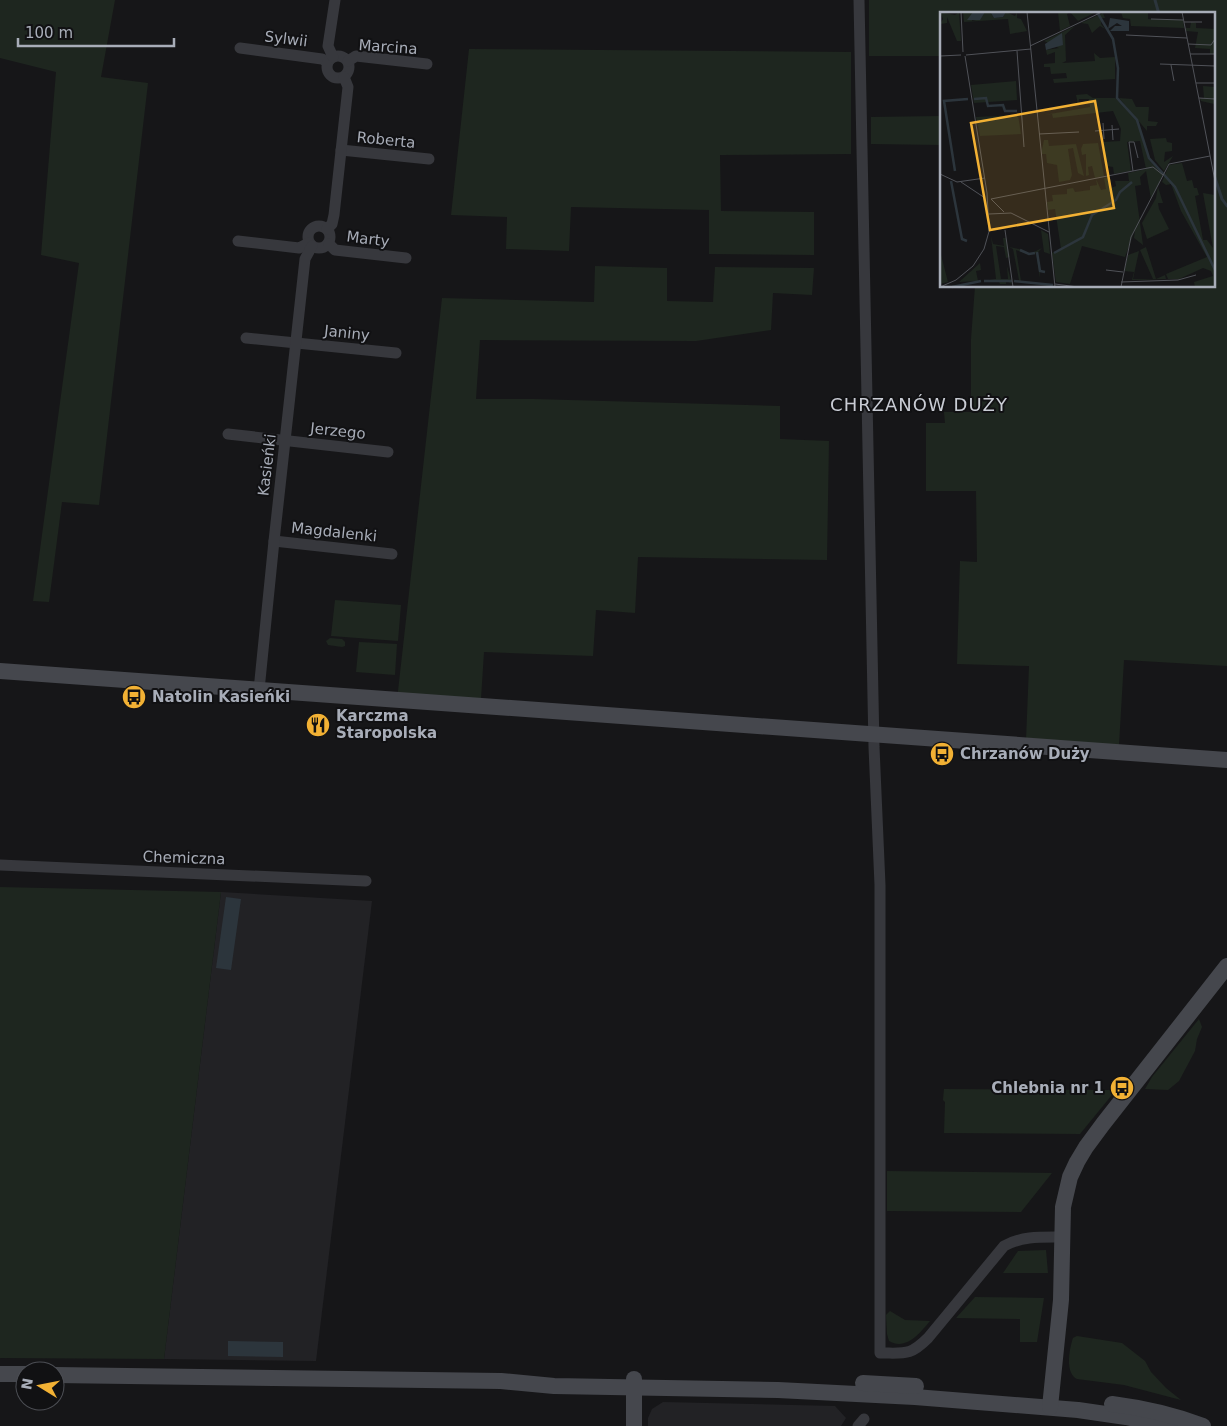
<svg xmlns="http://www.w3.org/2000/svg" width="1227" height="1426" font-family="'DejaVu Sans',sans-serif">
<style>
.built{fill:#222225}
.green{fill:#1e261f}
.water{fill:#2c353c}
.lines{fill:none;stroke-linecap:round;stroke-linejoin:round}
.stream{stroke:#2c353c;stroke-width:3}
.street{stroke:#37383d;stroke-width:11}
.secondary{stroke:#45474d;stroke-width:16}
.labels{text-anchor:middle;stroke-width:4;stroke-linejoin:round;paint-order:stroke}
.street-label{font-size:15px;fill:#a8adb8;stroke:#111113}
.poi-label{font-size:15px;font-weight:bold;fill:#a8adb8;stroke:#111113;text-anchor:start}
.quarter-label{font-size:18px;letter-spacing:1px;fill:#c9ccd4;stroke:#111113}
.inset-river{fill:none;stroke:#2c353c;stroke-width:2.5}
.inset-road{fill:none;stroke:#505258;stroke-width:1}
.view{fill:#f2b134;fill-opacity:0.15;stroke:#f2b134;stroke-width:2.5}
.inset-edge{fill:none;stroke:#a8adb8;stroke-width:2.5}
</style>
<rect width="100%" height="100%" fill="#161618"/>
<g class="built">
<polygon points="221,892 372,901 316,1361 164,1359"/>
<polygon points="663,1402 835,1406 846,1418 841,1426 648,1426 648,1418 652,1409"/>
</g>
<g class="green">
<polygon points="0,0 115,0 101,77 148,83 99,505 62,502 49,602 33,601 79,263 41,255 56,72 0,58"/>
<polygon points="869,0 1227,0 1227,666 1124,660 1119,745 1026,740 1029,666 957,664 960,561 977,562 976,491 926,491 926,423 945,423 944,412 971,412 971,339 975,286 1213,286 1213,14 941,14 941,56 869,56"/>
<polygon points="469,49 851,52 851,154 720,155 721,211 814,212 814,255 709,254 709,210 571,207 569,251 506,249 507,217 451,215"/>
<polygon points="941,116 941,145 871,144 871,117"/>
<polygon points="595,266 667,268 667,301 713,302 715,267 814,268 812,295 773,293 771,330 696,341 480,340 476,399 534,399 780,406 780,439 829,441 827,560 638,557 635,613 596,610 593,656 484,652 481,699 397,700 442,298 594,302"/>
<polygon points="335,600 401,605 398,641 331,636"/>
<polygon points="330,638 342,639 345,642 345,646 342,647 328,645 326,641"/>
<polygon points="359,642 397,644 395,675 356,672"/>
<polygon points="0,887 221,892 164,1359 0,1358"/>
<polygon points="1199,1019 1202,1027 1197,1039 1195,1051 1179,1081 1168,1090 1145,1089 1152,1077"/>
<polygon points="944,1089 1116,1090 1080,1134 944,1133 945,1102 943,1100"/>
<polygon points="887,1171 1052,1173 1021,1212 887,1211"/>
<polygon points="1046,1250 1048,1273 1003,1273 1018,1251"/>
<polygon points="975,1297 1044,1298 1037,1342 1020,1342 1020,1319 956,1318"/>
<path d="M 890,1311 L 905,1320 L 930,1321 C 920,1333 906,1351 889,1341 L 887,1334 L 886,1315 Z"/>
<path d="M 1077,1336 L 1122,1343 L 1145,1361 L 1151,1372 L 1166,1388 L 1181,1400 L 1124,1385 L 1077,1379 C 1065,1373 1069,1350 1073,1338 Z"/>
</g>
<g class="water">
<polygon points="226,897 241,899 231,970 216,968"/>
<polygon points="228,1341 283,1342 283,1357 228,1356"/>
</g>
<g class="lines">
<g class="stream">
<polyline points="1155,0 1159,14"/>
<polyline points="1213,172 1222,199 1227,206"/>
</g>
<g class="street">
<path d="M 859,0 L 874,747 L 880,885 L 880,1353 C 905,1353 910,1356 928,1338 L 1004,1246 C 1022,1236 1041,1237 1062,1237"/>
<polyline points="240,48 322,59 328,62"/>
<circle cx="338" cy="67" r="11"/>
<polyline points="333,57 328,46 335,0"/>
<polyline points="348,61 356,56 427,64"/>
<polyline points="341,150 429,159"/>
<circle cx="319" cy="237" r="11"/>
<polyline points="327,229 332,224 334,215 348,87 344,77"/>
<polyline points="238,241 299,248 309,243"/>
<polyline points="329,244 335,250 406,258"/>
<polyline points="246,338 396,353"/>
<polyline points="228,434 388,452"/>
<polyline points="274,541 392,554"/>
<polyline points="259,690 274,541 305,259 312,246"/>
<polyline points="0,865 366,881"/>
<polyline points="858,1426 864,1419"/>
</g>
<g class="secondary">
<polyline points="0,671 1227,760"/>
<polyline points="0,1374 25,1374"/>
<polyline points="55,1375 501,1381 554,1386 778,1390 915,1397 1078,1410 1126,1417 1170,1426"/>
<polyline points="863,1383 916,1386"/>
<path d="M 1112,1404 C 1143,1408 1174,1415 1203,1426"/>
<polyline points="1050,1407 1061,1300 1063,1207 1070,1177 1077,1162 1086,1147 1103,1124 1227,966"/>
<polyline points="634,1426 634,1379"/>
</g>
</g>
<defs>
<g id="bus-disc" transform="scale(1.25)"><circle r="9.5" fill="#f2b134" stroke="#111113"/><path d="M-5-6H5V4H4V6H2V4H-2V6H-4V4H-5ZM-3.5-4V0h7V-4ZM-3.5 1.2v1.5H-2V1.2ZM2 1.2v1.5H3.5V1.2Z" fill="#111"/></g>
<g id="restaurant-disc" transform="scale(1.25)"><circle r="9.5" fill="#f2b134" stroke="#111113"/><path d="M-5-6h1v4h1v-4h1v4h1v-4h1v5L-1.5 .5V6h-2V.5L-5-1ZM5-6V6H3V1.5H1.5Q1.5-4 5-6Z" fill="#111"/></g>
</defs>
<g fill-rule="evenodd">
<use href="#bus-disc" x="134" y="697"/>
<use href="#restaurant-disc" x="318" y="725"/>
<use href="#bus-disc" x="942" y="754"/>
<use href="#bus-disc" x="1122" y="1088"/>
</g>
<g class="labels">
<g class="street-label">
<text transform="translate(286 39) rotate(7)" y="5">Sylwii</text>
<text transform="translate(388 47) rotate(4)" y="5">Marcina</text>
<text transform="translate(386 140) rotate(6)" y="5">Roberta</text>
<text transform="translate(368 239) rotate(7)" y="5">Marty</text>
<text transform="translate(347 333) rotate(6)" y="5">Janiny</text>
<text transform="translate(338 431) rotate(6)" y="5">Jerzego</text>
<text transform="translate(267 465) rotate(-83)" y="5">Kasieńki</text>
<text transform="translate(334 532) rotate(6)" y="5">Magdalenki</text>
<text transform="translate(184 858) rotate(2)" y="5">Chemiczna</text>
</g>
<g class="poi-label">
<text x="152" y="702">Natolin Kasieńki</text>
<text x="336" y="721">Karczma<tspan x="336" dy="17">Staropolska</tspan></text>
<text x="960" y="759">Chrzanów Duży</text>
<text x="1104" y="1093" text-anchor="end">Chlebnia nr 1</text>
</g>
<g class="quarter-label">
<text x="919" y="411">CHRZANÓW DUŻY</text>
</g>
</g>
<g transform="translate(940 12)">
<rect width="275" height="275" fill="#161618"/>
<path d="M 0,0 L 15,3 L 19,0 L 21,29 L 17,29 L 7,5 L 7,11 L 0,12 L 3,7 ZM 23,0 L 33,0 L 32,9 L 40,7 L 44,0 L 51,1 L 54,6 L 63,5 L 66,0 L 75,4 L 77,0 L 77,6 L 81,7 L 87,19 L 70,22 L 68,7 L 24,10 ZM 118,0 L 156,0 L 138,9 L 130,0 L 127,2 L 130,14 L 120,19 ZM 181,0 L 212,0 L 208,1 L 208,7 L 243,8 L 244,16 L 191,14 L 190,7 L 183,6 ZM 163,1 L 165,6 L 162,6 L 161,12 L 165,17 L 160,14 L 152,21 L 148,12 L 141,11 ZM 251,10 L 256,11 L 256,16 L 275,17 L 275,42 L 270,42 L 270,37 L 255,36 L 258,20 L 246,19 L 246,16 L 250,16 ZM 135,14 L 125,23 L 126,49 L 122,51 L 155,49 L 154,41 L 160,46 L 175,45 L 175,67 L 114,71 L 113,67 L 127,66 L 126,61 L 111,62 L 110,55 L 104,55 L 104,52 L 115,51 L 115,40 L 107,43 L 106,38 L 119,36 L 104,29 ZM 76,69 L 77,88 L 34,91 L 31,73 ZM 263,74 L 275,75 L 274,92 L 261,89 L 260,86 L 264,86 ZM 147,82 L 153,86 L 175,86 L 190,99 L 179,86 L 192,87 L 196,95 L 209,95 L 208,109 L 218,110 L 216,114 L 207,114 L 207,119 L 191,100 L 198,111 L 209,148 L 223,163 L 211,187 L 206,159 L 200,165 L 201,173 L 195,174 L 203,233 L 194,226 L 195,218 L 185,245 L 142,234 L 130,272 L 116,270 L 112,241 L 121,237 L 115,197 L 108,198 L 107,190 L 113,189 L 112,183 L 127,182 L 127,177 L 133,176 L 135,180 L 150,178 L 150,174 L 157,173 L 156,167 L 161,178 L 166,177 L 164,166 L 169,165 L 171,176 L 176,174 L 175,169 L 189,169 L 188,161 L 206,157 L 200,129 L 187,130 L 191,159 L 174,162 L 173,155 L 167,154 L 163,130 L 180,129 L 181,117 L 173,99 L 113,106 L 112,102 L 104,103 L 150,95 L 149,87 L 139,87 L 138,92 L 136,83 ZM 78,103 L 81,122 L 40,124 L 36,105 ZM 226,126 L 227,130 L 232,131 L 232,139 L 225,140 L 224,150 L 233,144 L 224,159 L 215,148 L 210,127 ZM 104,128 L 108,128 L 109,134 L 136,132 L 144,164 L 138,161 L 133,136 L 128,137 L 132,163 L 130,168 L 119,170 L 117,153 L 107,151 L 106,142 L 101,142 ZM 158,131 L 164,164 L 155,166 L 152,154 L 148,155 L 149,163 L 146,164 L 146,142 L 142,143 L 141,137 L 143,132 ZM 242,151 L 247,169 L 252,168 L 254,176 L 257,176 L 259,183 L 255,184 L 263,228 L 267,228 L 273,236 L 263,181 L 275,183 L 275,275 L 255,275 L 254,270 L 273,264 L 271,259 L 263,256 L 239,267 L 228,267 L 226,262 L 267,245 L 241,199 L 231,172 L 226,173 L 222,170 L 229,153 ZM 218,175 L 223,191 L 218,191 L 219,197 L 229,217 L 207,227 L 202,211 L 216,186 ZM 101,218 L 108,222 L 110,242 L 104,240 ZM 51,224 L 53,232 L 64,234 L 63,226 L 66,226 L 70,245 L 66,246 L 64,235 L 56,234 L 61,267 L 68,267 L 67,254 L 72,272 L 66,269 L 66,272 L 60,272 L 58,268 L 43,269 L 56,267 ZM 69,235 L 79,237 L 90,242 L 102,236 L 97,241 L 100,259 L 106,260 L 100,260 L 100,266 L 96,241 L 90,243 L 76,238 L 81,269 L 113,274 L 74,269 L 79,268 L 73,237 ZM 206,235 L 216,267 L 225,263 L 226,267 L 187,268 L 192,268 L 194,260 L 184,259 L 188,243 L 199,239 L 193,267 L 213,267 L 200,238 ZM 0,239 L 8,270 L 0,272 ZM 40,251 L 41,258 L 36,259 L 38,269 L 19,270 Z" fill="#1e261f"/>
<path d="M 33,0 L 66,0 L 63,5 L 54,6 L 51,1 L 45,0 L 40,8 L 27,8 ZM 170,6 L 189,9 L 189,19 L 170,19 L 175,14 L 182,14 L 177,11 L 168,17 ZM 122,21 L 123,33 L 106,38 L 105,32 Z" fill="#2c353c"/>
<path class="inset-river" d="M 157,0 L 173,27 L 178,56 L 177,86 L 197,108 L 209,146 L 235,175 L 275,258M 34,87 L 46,86 L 48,94 L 63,93 L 65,99 L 77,99M 15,159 L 4,89 L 28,87M 11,169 L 22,227 L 27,229M 80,238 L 89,242 L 95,241M 97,240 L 100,259 L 105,260M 114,241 L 143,225 L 152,203 L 176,188 L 180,180 L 192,170M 44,269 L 72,269M 74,269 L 113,273M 12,275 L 41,269"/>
<path class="inset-road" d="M 21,0 L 23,40M 87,0 L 115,275M 242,0 L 275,169M 211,7 L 243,8M 244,10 L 262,10M 186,23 L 247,26M 248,32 L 271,33 L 275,27M 90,34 L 162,0M 77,39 L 84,135M 250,42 L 275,42M 26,43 L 91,37M 0,44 L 21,43M 25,44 L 47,181 L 49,219M 220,52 L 275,54M 231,53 L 234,69M 256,71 L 275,71M 259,86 L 275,87M 163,111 L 164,127M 172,113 L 173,128M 155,119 L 179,117M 99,122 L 139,120M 193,159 L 189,130 L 194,130 L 198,146M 0,162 L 17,170 L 45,166M 21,170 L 45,186M 64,200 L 51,187 L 213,155 L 223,163M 49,202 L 71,201 L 109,220M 65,218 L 73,275M 166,258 L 183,260M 181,270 L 238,268 L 256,263M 115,272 L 138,275M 0,275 L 16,268 L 33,254 L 44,237 L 50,216M 181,275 L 191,225 L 229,152 L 270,144"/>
<path class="view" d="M 155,89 L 174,196 L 50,218 L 31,111 Z"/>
<rect width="275" height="275" class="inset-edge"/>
</g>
<g transform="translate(40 1386) rotate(280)"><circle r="24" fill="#111113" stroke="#4d4f55"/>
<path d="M0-4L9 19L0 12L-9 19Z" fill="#f2b134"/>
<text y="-8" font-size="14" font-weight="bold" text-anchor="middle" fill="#a8adb8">N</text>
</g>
<path d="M18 38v8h156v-8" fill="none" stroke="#a8adb8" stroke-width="2.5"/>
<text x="25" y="38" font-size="15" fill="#a8adb8" stroke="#111113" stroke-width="4" paint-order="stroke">100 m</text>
</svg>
